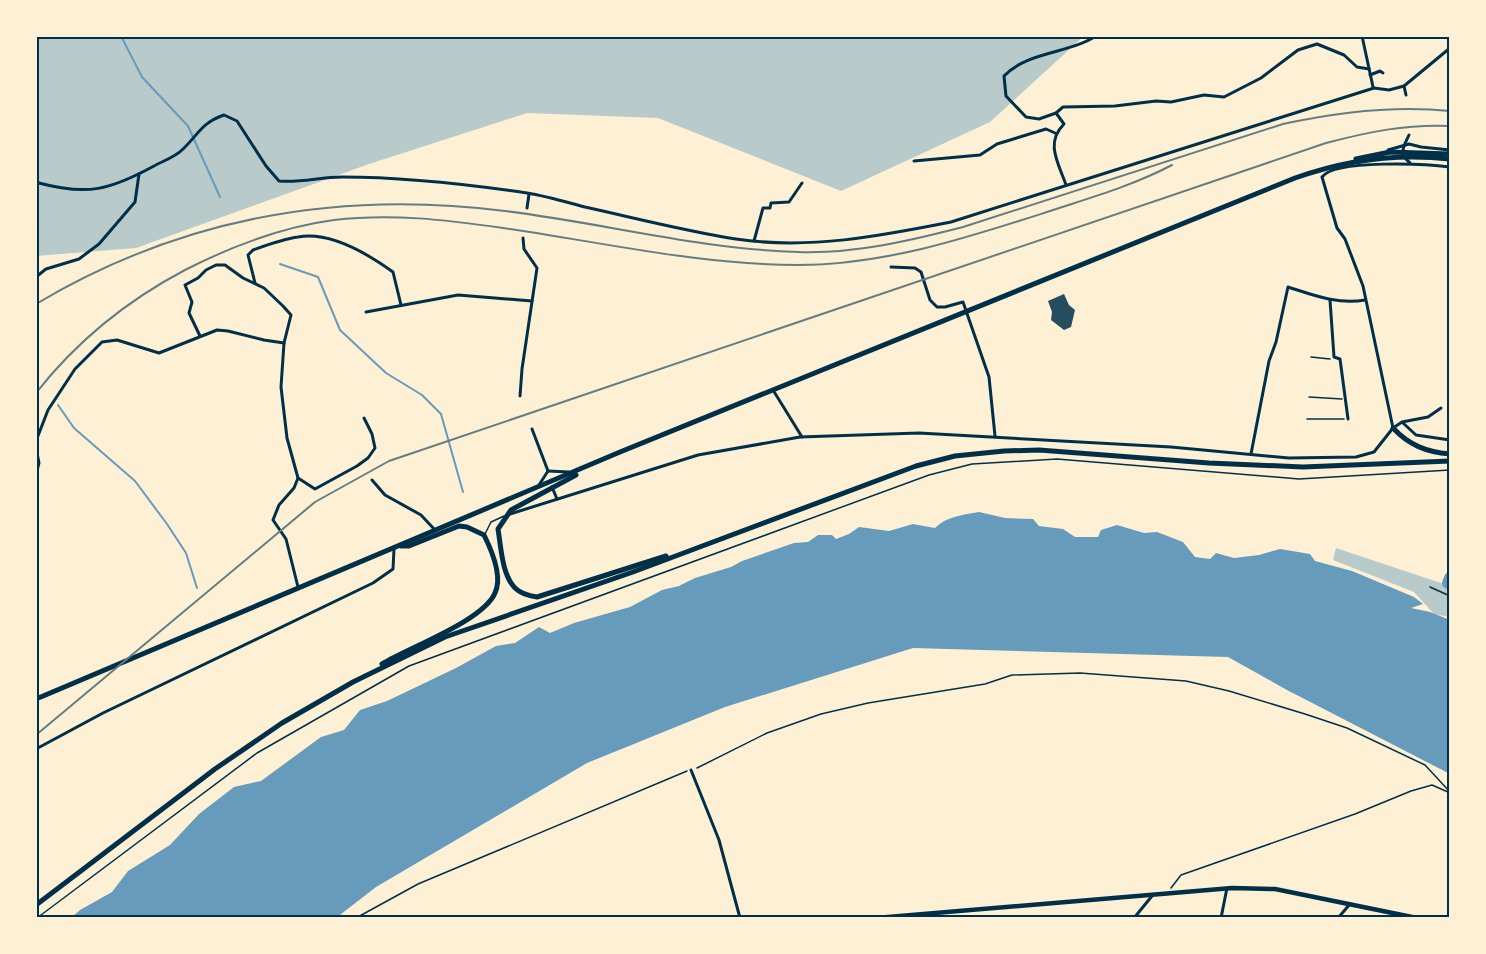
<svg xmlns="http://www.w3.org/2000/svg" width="1486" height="954" font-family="Roboto,sans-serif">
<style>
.green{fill:#b9caca}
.water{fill:#669bbc}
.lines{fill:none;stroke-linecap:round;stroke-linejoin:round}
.stream{stroke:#669bbc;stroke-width:2}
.river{stroke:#669bbc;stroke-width:12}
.building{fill:#264d5e}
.path{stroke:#003049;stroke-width:1.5}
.service{stroke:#003049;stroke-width:1.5}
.minor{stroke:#003049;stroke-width:3}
.secondary{stroke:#003049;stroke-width:4.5}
.trunk{stroke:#003049;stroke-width:5}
.rail{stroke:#657d81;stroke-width:2}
.neatline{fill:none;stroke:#003049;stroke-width:2}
</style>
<rect width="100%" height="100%" fill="#fdf0d5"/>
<g class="green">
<polygon points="36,36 1084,36 990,122 841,191 658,118 527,113 369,164 136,248 36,256"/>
<polygon points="1336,548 1450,586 1450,617 1434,614 1414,592 1333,560"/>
</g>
<path class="water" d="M 979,512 L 1005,518 L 1033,519 L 1039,526 L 1063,529 L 1075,537 L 1098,537 L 1101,530 L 1117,525 L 1144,533 L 1157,532 L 1183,542 L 1195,557 L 1210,559 L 1216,553 L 1234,558 L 1259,555 L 1280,549 L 1310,554 L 1315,561 L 1352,571 L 1414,597 L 1423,604 L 1411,608 L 1430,612 L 1450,620 L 1450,774 L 1287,690 L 1228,657 L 913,648 L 725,707 L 587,763 L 376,887 L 336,918 L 71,918 L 80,910 L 112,892 L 128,871 L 170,845 L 199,814 L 234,787 L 261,781 L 321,737 L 344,730 L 360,710 L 387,701 L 456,668 L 496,646 L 515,643 L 539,627 L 550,633 L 574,623 L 630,607 L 662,590 L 679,586 L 695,578 L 731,567 L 742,561 L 794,543 L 808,542 L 818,535 L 832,535 L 836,539 L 849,534 L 859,527 L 889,531 L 913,524 L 935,528 C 947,516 963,515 979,512 Z"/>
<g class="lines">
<g class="stream">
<polyline points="121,36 142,77 188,126 220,197"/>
<polyline points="280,264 318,277 340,330 386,373 422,395 441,414 463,492"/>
<polyline points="36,370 38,374"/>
<polyline points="58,405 74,428 135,481 167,524 186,553 197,588"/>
</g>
<polyline class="river" points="1448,583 1450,578"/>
</g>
<polygon class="building" points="1064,294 1069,305 1075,310 1071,327 1064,330 1051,320 1052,312 1048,301"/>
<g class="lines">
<g class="path">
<polyline points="1311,357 1330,359"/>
<polyline points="1309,397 1342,399"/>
<polyline points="1307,419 1344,419"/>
<polyline points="697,768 767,733 821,714 868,703 985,684 1012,675 1080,673 1186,681 1229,691 1305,714 1347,728 1425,765 1450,792"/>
<polyline points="1171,888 1181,875 1355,814 1411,791 1432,785 1448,792"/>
<polyline points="37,918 257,753 409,666 929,475 972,464 1057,459 1299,479 1450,470"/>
<polyline points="356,918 418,884 687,771"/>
</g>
<g class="service">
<polyline points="485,534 491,522 504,516"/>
<polyline points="1430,587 1450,596"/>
</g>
<g class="minor">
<path d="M 1096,36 C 1068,54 1028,51 1004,76 L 1006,96 L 1026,117 L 1039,119 L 1056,113 L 1063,107 L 1115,106 L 1156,101 L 1171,102 L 1204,95 L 1224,97 L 1261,78 L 1298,50 L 1317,44 L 1344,55 L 1357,67 L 1369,69"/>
<polyline points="1362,36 1373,87"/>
<polyline points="1370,75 1380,71 1383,73"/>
<polyline points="1404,86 1406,95"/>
<path d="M 1056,113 L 1064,124 C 1045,143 1058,162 1066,185"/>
<path d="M 1409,135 C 1404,146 1398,153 1410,163"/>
<polyline points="1388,150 1409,144 1421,147 1450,150"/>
<polyline points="914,161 980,155 997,144 1046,129 1055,133"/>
<path d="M 36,184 L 39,183 C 87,196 110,190 154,166 C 163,161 175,157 182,150 C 199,134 201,123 224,115 L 237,121 L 266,166 L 279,181 C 301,183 320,177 342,177 C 403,177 466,184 527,193 C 546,196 566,202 585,207 C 635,218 685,231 736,239 C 809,250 880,236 951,222 L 1374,88 L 1389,90 L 1404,86 L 1450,48"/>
<polyline points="527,208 529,194"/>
<polyline points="754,241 763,208 770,208 771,203 789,202 802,183"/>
<polyline points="891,267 915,268 921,272 930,300 937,307 945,307 963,302 989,377 995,436"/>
<polyline points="36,277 46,269 79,259 99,244 135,202 139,174"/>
<path d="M 255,283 L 248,255 L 253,250 C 267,245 283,239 298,237 C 330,231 368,254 393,272 L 401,305"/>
<polyline points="1330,300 1334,357 1340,359 1348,419"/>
<polyline points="366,312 458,295 532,301"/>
<polyline points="200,336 189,313 192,302 185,285 198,278 206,270 216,265 225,265 243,278 264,288 283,306 291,315 284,343 281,387 287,438 298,478 294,488 279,505 273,520 286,539 298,587"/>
<polyline points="773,390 802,437"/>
<polyline points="520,396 522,369 537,268 524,249 523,238"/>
<polyline points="1403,423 1416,435 1450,440"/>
<path d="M 1393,428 L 1363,286 L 1345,239 L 1337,228 L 1322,177 C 1335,159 1428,164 1450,167"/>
<polyline points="532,429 548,471"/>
<polyline points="36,441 48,410 75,369 102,342 117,340 159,353 217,330 228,331 264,340 284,343"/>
<polyline points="36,448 39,463 36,475"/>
<path d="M 1251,454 L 1269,361 L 1276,342 L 1288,287 C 1313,295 1338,305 1365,300"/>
<polyline points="548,471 569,472"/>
<polyline points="298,478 315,489 357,466 368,458 375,448 372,434 364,418"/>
<polyline points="372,480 385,495 421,515 435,530"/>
<polyline points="539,485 548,471"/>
<polyline points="552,487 557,499"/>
<polyline points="510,514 698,455 800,437 919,433 1171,447 1289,458 1356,457 1374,452 1393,428 1402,422 1428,417 1441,408"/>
<polyline points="36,749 103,713 373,583 393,569 394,549"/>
<polyline points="691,770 719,840 740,918"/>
<polyline points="1134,918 1152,896"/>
<polyline points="1221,918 1227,888"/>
<polyline points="1338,918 1350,904"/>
</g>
<polyline class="secondary" points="876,918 1232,888 1275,889 1417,918"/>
<g class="trunk">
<polyline points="1356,159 1390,152 1450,154"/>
<path d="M 1393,428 C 1409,445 1426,452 1450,454"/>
<path d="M 576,475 L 511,510 L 498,529 C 501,547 502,575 515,588 C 521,594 530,596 537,597 L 666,556"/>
<path d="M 382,664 C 410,647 483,621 495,593 C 503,576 492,551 484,535 L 467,527 L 459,526 L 409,546 L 401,546"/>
<path d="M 36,699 L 620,452 L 1295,178 C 1345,160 1397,153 1450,159"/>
<polyline points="36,905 215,769 282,723 353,682 445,637 633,572 916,466 955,456 1004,451 1039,450 1209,463 1303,467 1450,461"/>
</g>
<g class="rail">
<path d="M 36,304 C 180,218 339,190 505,211 C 603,223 699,249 798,252 C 854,254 909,241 963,227 L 1283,124 C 1338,112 1393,105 1450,111"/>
<path d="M 36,393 C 76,342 128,300 185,270 C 232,246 281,227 334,220 C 391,213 447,220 503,228 C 601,242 700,265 798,265 C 884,265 966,238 1047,212 C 1089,198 1132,186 1172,165"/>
<path d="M 36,735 L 315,502 L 389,461 L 1326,143 C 1368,132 1406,124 1450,126"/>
</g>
</g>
<rect width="1486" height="954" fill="none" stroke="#fdf0d5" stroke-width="75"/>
<rect x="38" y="38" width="1410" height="878" class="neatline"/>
</svg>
